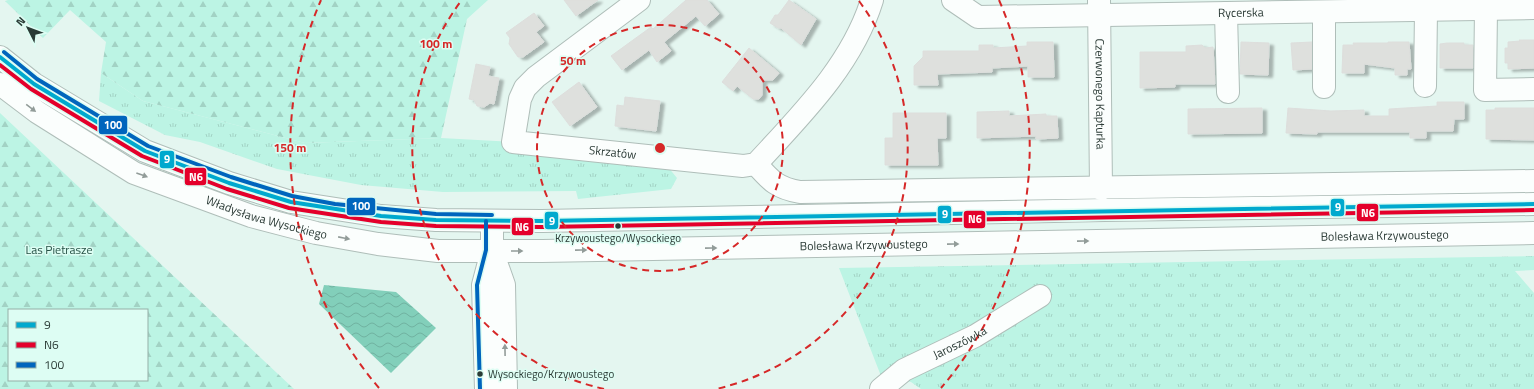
<svg xmlns="http://www.w3.org/2000/svg" width="1534" height="389" font-family="'Titillium Web',sans-serif">
<style>
.grass{fill:url(#grass-tufts)}
.forest{fill:url(#forest-firs);fill-rule:evenodd}
.water{fill:url(#water-waves)}
.building{fill:#dee0dd;stroke:#dddedc;filter:url(#shadow)}
.lines{fill:none;stroke-linecap:round;stroke-linejoin:round}
.minor-casing{stroke:#afbeb9;stroke-width:24}
.major-casing{stroke:#afbeb9;stroke-width:24}
.minor{stroke:#fbfefd;stroke-width:22}
.major{stroke:#fbfefd;stroke-width:22}
.bus-1-casing{stroke:#ddfdf3;stroke-width:7}
.bus-2-casing{stroke:#ddfdf3;stroke-width:7}
.bus-3-casing{stroke:#ddfdf3;stroke-width:7}
.bus-1{stroke:#00a9ce;stroke-width:4}
.bus-2{stroke:#e4002b;stroke-width:4}
.bus-3{stroke:#0065bd;stroke-width:4}
.oneway{fill:#929c99}
.ring{fill:none;stroke:#d62828;stroke-width:2;stroke-dasharray:7 5}
.bus-dot{fill:#2a3a35;stroke:#ddfdf3;stroke-width:1.5}
.labels{text-anchor:middle;stroke-width:3;stroke-linejoin:round;paint-order:stroke}
.bus-label{font-size:11px;fill:#2a3a35;stroke:#ddfdf3}
.street-label{font-size:12px;fill:#2a3a35;stroke:#ddfdf3}
.park-label{font-size:12px;fill:#255145;stroke:#ddfdf3}
.centre{fill:#d62828;stroke:#ddfdf3;stroke-width:2}
.ring-label{font-size:12px;text-anchor:middle;font-weight:bold;fill:#d62828;stroke:#ddfdf3;stroke-width:3;stroke-linejoin:round;paint-order:stroke}
.line-badge{stroke:#ddfdf3;stroke-width:1.5}
.badge-label{font-size:11px;text-anchor:middle;font-weight:bold;fill:#fff}
</style>
<defs>
<pattern id="grass-tufts" width="24" height="20" patternUnits="userSpaceOnUse"><rect width="24" height="20" fill="#bcf4e4"/><path d="M3 7l-1-3M5 7V3M7 7l1-3M15 17l-1-3M17 17v-4M19 17l1-3" fill="none" stroke="#a2d2c4"/></pattern>
<pattern id="forest-firs" width="22" height="20" patternUnits="userSpaceOnUse"><rect width="22" height="20" fill="#bcf4e4"/><path d="M5 1l3.5 6h-7zM16 11l3.5 6h-7z" fill="#a2d2c4"/></pattern>
<pattern id="water-waves" width="16" height="10" patternUnits="userSpaceOnUse"><rect width="16" height="10" fill="#82cfba"/><path d="M0 5q4-4 8 0t8 0" fill="none" stroke="#70b2a0"/></pattern>
<filter id="shadow"><feDropShadow dx="4.5" dy="2.5" stdDeviation="1" flood-color="#0004"/></filter>
</defs>
<rect width="100%" height="100%" fill="#e4f6f0"/>
<g class="grass">
<polygon points="101,73 143,101 305,143 441,138 513,142 668,167 677,178 671,189 578,199 576,191 443,192 361,185 277,169 200,142 165,135 99,101"/>
<polygon points="1534,256 1534,270 1515,271 1534,293 1534,389 921,389 911,382 881,376 839,268"/>
</g>
<g class="forest">
<polygon points="8,0 488,0 467,19 441,138 305,143 143,101 101,73 106,42 70,10 43,38 5,1"/>
<path d="M 0,113 L 294,389 L 0,389 ZM 9,310 L 147,310 L 147,380 L 9,380 Z"/>
</g>
<polygon class="water" points="324,285 396,292 436,328 391,373 319,304"/>
<g class="building">
<polygon points="564,0 598,0 576,16"/>
<polygon points="686,0 707,0 719,14 705,26 696,16 664,42 671,51 657,62 649,50 622,70 611,56 651,27 653,29"/>
<polygon points="789,0 816,19 801,45 781,28 778,28 770,23 775,15 778,15"/>
<polygon points="534,13 544,26 536,32 544,42 523,57 518,57 509,44 510,38 506,33"/>
<polygon points="1519,40 1534,40 1534,68 1508,69 1508,63 1505,63 1505,48 1508,48 1508,42 1520,41"/>
<polygon points="1027,42 1053,42 1054,77 1028,77 1028,66 992,68 992,72 937,74 938,85 914,85 914,66 923,57 923,51 979,51 979,45 993,45 993,48 1027,46"/>
<polygon points="1241,42 1269,43 1268,75 1240,74"/>
<polygon points="1312,42 1312,69 1293,70 1291,43"/>
<polygon points="1388,42 1409,42 1411,69 1407,69 1407,75 1395,75 1395,68 1364,64 1364,73 1342,73 1343,45 1354,45 1353,43 1388,43"/>
<polygon points="1447,43 1464,43 1464,45 1473,45 1473,68 1440,68 1440,44"/>
<polygon points="1202,45 1205,48 1213,47 1215,84 1175,84 1175,87 1140,88 1140,52 1186,52 1186,46"/>
<polygon points="749,48 779,73 773,80 762,80 762,95 759,99 753,99 737,86 733,91 722,82"/>
<polygon points="476,64 490,67 488,76 499,78 494,104 490,103 484,107 477,106 474,100 469,99"/>
<polygon points="579,82 597,107 570,126 552,102"/>
<polygon points="625,97 660,101 656,131 615,126 617,105 624,106"/>
<polygon points="1437,102 1464,102 1464,119 1454,119 1453,131 1426,131 1426,138 1410,138 1410,132 1317,132 1317,134 1286,133 1288,108 1331,111 1364,110 1364,116 1389,116 1389,109 1437,106"/>
<polygon points="1262,108 1262,133 1188,134 1188,109"/>
<polygon points="1495,108 1534,108 1534,140 1486,139 1486,110 1495,110"/>
<polygon points="1009,111 1009,116 1046,114 1046,116 1057,116 1058,138 1036,139 1036,136 977,138 977,112"/>
<polygon points="893,113 946,113 946,138 937,138 938,165 885,165 885,138 893,138"/>
</g>
<g class="lines">
<g class="minor-casing">
<g id="minor">
<path id="s1" d="M 639,0 L 536,77 L 525,88 L 520,99 L 513,142 L 743,166 L 756,164 C 801,115 852,65 872,0"/>
<path id="s2" d="M 953,0 L 978,17 L 1534,8"/>
<path id="s3" d="M 1099,1 L 1101,189"/>
<polyline points="1486,9 1485,90 1534,89"/>
<polyline points="1226,13 1228,92"/>
<polyline points="1425,86 1426,11"/>
<polyline points="1324,87 1324,12"/>
<path d="M 756,164 C 771,181 777,188 800,192 L 1534,181"/>
<polyline points="492,251 504,285 506,389"/>
<polyline points="486,389 483,285 492,251 492,221"/>
<path id="s4" d="M 881,389 L 904,370 L 975,336 L 1040,296"/>
</g>
</g>
<g class="major-casing">
<g id="major">
<polyline points="0,57 34,84 145,151 229,183 291,202 381,216 436,220 542,221 1105,210 1534,204"/>
<path id="s5" d="M 0,84 L 37,112 L 134,173 L 251,216 L 316,233 L 378,244 L 438,251 L 542,251 L 1534,233"/>
</g>
</g>
<use href="#minor" class="minor"/>
<use href="#major" class="major"/>
<g class="bus-1-casing">
<polyline id="bus-1" points="0,57 34,84 145,151 229,183 291,202 381,216 436,220 542,221 1534,204"/>
</g>
<g class="bus-2-casing">
<polyline id="bus-2" points="0,65 31,89 142,156 227,189 289,208 381,222 436,226 542,227 1534,210"/>
</g>
<g class="bus-3-casing">
<g id="bus-3">
<polyline points="4,52 37,79 148,146 231,177 292,196 335,204 436,214 492,215"/>
<polyline points="480,389 477,285 486,250 486,221"/>
</g>
</g>
<use href="#bus-1" class="bus-1"/>
<use href="#bus-2" class="bus-2"/>
<use href="#bus-3" class="bus-3"/>
</g>
<defs><path id="oneway-solid" d="M-6-.8H1V-3.2L6.5 0L1 3.2V.8H-6Z"/></defs>
<g class="oneway">
<use href="#oneway-solid" transform="translate(31 108) rotate(37)"/>
<use href="#oneway-solid" transform="translate(142 175) rotate(20)"/>
<use href="#oneway-solid" transform="translate(344 238) rotate(11)"/>
<use href="#oneway-solid" transform="translate(1083 241) rotate(-1)"/>
<use href="#oneway-solid" transform="translate(953 244) rotate(-1)"/>
<use href="#oneway-solid" transform="translate(711 248) rotate(-1)"/>
<use href="#oneway-solid" transform="translate(581 250) rotate(-1)"/>
<use href="#oneway-solid" transform="translate(517 251)"/>
<use href="#oneway-solid" transform="translate(505 350) rotate(-91)"/>
</g>
<g class="ring">
<circle cx="660" cy="148" r="123"/>
<path d="M604 389A247 247 0 0 1 461 1M859 1A247 247 0 0 1 716 389"/>
<path d="M379 388A370 370 0 0 1 321 0M999 0A370 370 0 0 1 941 388"/>
</g>
<g class="bus-dot">
<circle cx="618" cy="226" r="3.5"/>
<circle cx="480" cy="374" r="3.5"/>
</g>
<g class="labels">
<g class="bus-label">
<text x="618" y="242">Krzywoustego/Wysockiego</text>
<text x="488" y="378" text-anchor="start">Wysockiego/Krzywoustego</text>
</g>
<g class="street-label">
<text dy="4" stroke="none"><textPath href="#s2" startOffset="293">Rycerska</textPath></text>
<text dy="4" stroke="none"><textPath href="#s3" startOffset="93">Czerwonego Kapturka</textPath></text>
<text dy="4" stroke="none"><textPath href="#s1" startOffset="300">Skrzatów</textPath></text>
<text dy="4" stroke="none"><textPath href="#s5" startOffset="301">Władysława Wysockiego</textPath></text>
<text dy="4" stroke="none"><textPath href="#s5" startOffset="1423">Bolesława Krzywoustego</textPath></text>
<text dy="4" stroke="none"><textPath href="#s5" startOffset="902">Bolesława Krzywoustego</textPath></text>
<text dy="4" stroke="none"><textPath href="#s4" startOffset="92">Jaroszówka</textPath></text>
</g>
<g class="park-label">
<text x="59" y="254">Las Pietrasze</text>
</g>
</g>
<circle cx="660" cy="148" r="6" class="centre"/>
<g class="ring-label">
<text x="436" y="48">100 m</text>
<text x="573" y="65">50 m</text>
<text x="290" y="152">150 m</text>
</g>
<g class="line-badge">
<rect x="98" y="115" width="30" height="20" rx="4" fill="#0065bd"/>
<rect x="159" y="150" width="16" height="19" rx="4" fill="#00a9ce"/>
<rect x="184" y="167" width="23" height="19" rx="4" fill="#e4002b"/>
<rect x="346" y="197" width="30" height="19" rx="4" fill="#0065bd"/>
<rect x="1330" y="198" width="15" height="19" rx="4" fill="#00a9ce"/>
<rect x="1356" y="203" width="23" height="19" rx="4" fill="#e4002b"/>
<rect x="937" y="205" width="15" height="19" rx="4" fill="#00a9ce"/>
<rect x="963" y="210" width="23" height="19" rx="4" fill="#e4002b"/>
<rect x="544" y="211" width="15" height="19" rx="4" fill="#00a9ce"/>
<rect x="511" y="217" width="23" height="19" rx="4" fill="#e4002b"/>
</g>
<g class="badge-label">
<text x="113" y="129">100</text>
<text x="167" y="163">9</text>
<text x="196" y="181">N6</text>
<text x="361" y="210">100</text>
<text x="1338" y="211">9</text>
<text x="1368" y="217">N6</text>
<text x="945" y="218">9</text>
<text x="975" y="223">N6</text>
<text x="552" y="225">9</text>
<text x="522" y="231">N6</text>
</g>
<rect x="8" y="309" width="140" height="72" fill="#ddfdf3" stroke="#95afa7"/>
<rect x="16" y="322" width="20" height="6" fill="#00a9ce" stroke="#95afa7"/>
<text x="44" y="329" font-size="12" fill="#2a3a35">9</text>
<rect x="16" y="342" width="20" height="6" fill="#e4002b" stroke="#95afa7"/>
<text x="44" y="349" font-size="12" fill="#2a3a35">N6</text>
<rect x="16" y="362" width="20" height="6" fill="#0065bd" stroke="#95afa7"/>
<text x="44" y="369" font-size="12" fill="#2a3a35">100</text>
<g transform="translate(28 28) rotate(312)" stroke="#ddfdf3" stroke-width="3" paint-order="stroke">
<path d="M0-3L7 15L0 10L-7 15Z" fill="#2a3a35"/>
<text y="-6" font-size="11" font-weight="bold" text-anchor="middle" fill="#2a3a35">N</text>
</g>
</svg>
